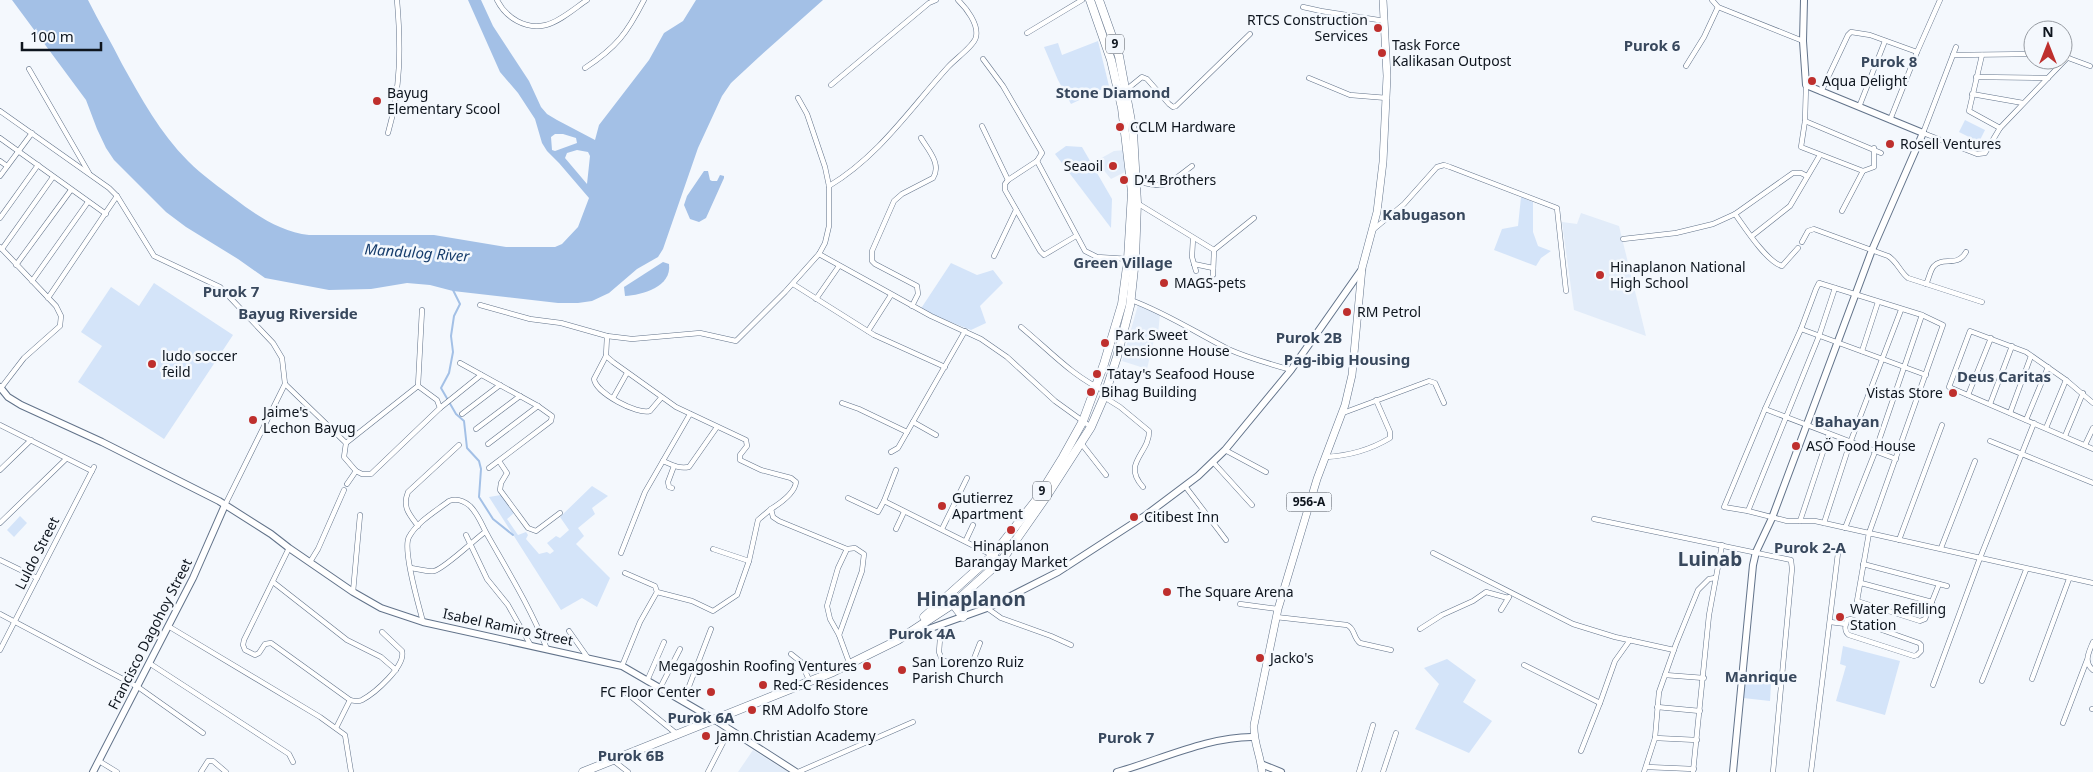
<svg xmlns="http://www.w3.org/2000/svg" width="2093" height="772" font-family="'Noto Sans',sans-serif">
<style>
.built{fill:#e2ecf9}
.green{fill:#d4e4f9}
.water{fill:#a3c0e6;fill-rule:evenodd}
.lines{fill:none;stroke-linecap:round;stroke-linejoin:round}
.stream{stroke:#a3c0e6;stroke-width:2}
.street-casing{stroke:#62738a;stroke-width:5.5}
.secondary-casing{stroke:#62738a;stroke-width:8}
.primary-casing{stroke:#62738a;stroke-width:8}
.highway-casing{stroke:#62738a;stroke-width:9}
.street{stroke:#fff;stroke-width:4.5}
.secondary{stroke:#fff;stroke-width:6}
.primary{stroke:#fff;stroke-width:7}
.highway{stroke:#fff;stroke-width:8}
.poi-dot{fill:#be2f2d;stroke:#f4f8fd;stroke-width:2}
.labels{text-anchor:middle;stroke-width:5;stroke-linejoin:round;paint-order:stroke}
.shield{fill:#f4f8fd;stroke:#535961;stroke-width:1}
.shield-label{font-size:12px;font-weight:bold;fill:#0e151e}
.poi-label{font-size:14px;fill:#0e151e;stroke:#f4f8fd;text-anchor:start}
.street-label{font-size:14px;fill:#0e151e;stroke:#f4f8fd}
.neighbourhood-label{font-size:15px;font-weight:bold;fill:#38485d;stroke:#f4f8fd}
.water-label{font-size:15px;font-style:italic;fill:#173d6c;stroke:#f4f8fd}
.district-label{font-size:19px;font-weight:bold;fill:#38485d;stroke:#f4f8fd}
</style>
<rect width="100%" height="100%" fill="#f4f8fd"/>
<g class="built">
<polygon points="1125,150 1125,172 1111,179 1096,161 1114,151"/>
<polygon points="1581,213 1619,226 1646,336 1574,310 1562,222 1577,224"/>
<polygon points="1138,305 1160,313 1158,335 1155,335 1147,369 1122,361"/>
<polygon points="753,750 764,757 788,772 738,772"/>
</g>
<g class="green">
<polygon points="1098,41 1109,86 1071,104 1058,80 1044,47 1058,43 1062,55"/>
<polygon points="1965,120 1985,130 1979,142 1959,132"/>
<polygon points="1066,146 1082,147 1112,199 1111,228 1055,154"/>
<polygon points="1521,197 1533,202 1533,232 1538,246 1551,251 1541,258 1536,266 1494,250 1502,229 1518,226"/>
<polygon points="951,263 977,275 993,270 1003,283 980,306 986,323 971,330 920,310"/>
<polygon points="154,283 233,335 164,439 78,382 102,346 81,332 111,287 139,306"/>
<polygon points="592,486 608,496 592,508 595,514 578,528 584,536 576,544 610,578 597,607 582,598 561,610 489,497 501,495 514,513 507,519 518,535 526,532 528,535 526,539 539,554 547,552 550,554 554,551 547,543 556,536 560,538 569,530 560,517"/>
<polygon points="20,516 27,523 14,537 7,530"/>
<polygon points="1843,646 1900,661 1885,715 1836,701 1846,666 1840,664"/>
<polygon points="1447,659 1476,680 1463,702 1492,721 1469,753 1415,729 1439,684 1424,668"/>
<polygon points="1744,681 1771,684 1770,701 1743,698"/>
</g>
<g class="water">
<path d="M 12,0 L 88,0 C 99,22 111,42 122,64 C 141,98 160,133 188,161 C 202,175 219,187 235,199 C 257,216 282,232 309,235 L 434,235 L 506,247 L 555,247 L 562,244 L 578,227 L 589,198 L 559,163 L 547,151 L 542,143 L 535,119 L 518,93 L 500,72 L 468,0 L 481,0 L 493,26 L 529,81 L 541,107 L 547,114 L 557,120 L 595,140 L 599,125 L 649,60 L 664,33 L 683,21 L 696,0 L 823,0 L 759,57 L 731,83 L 722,96 L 698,148 L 663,249 L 658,257 L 637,269 L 609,293 L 592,301 L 578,303 L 558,303 L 453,291 L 430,285 L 407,283 L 371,289 L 329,290 L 265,278 L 238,259 L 186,227 L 166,212 L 114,160 L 106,148 L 97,129 L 86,100 ZM 555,134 L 563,134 L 576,138 L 577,143 L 555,151 L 552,150 L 551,137 ZM 577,150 L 588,152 L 590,156 L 587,184 L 565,158 L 567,153 Z"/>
<polygon points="704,171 708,171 710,180 712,181 717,181 720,175 724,176 724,178 706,218 699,222 690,219 684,205 687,196"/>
<path d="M 663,262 L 669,264 C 672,287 642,295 625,296 L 624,287 Z"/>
</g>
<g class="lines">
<polyline class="stream" points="453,290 460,304 454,316 451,336 453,352 449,373 441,388 456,414 464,421 467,448 479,461 481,469 479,497 493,519 513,535"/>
<g class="street-casing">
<g id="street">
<path d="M 497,0 C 506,18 526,30 546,25 C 561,21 575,8 587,0"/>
<polyline points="1712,0 1718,7 1803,41"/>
<polyline points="1303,7 1321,11 1385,21"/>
<polyline points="1027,33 1082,0"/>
<polyline points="1956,47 1923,133 1977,154 1985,153 2000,128 2068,57"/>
<polyline points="1953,55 2033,54"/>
<polyline points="1982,55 1969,111 2000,128"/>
<polyline points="2063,56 2090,66"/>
<polyline points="983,59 1003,86 1042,153 1037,161 1008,180"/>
<polyline points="1686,66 1704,37 1718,7"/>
<path d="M 585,68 C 617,47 627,33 644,0"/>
<polyline points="29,69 89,173"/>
<polyline points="1976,77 2048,78"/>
<polyline points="1309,78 1350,95 1387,98"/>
<polyline points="831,85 929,3 936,0"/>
<polyline points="1806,85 1805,121 1801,147 1863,171"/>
<polyline points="1126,90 1142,77 1147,79 1169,104 1173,107 1176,106 1250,34"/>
<polyline points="1821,92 1848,35 1851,32 1870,35 1917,52"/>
<polyline points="1972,94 2023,103"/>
<polyline points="1859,107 1885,41"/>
<polyline points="0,111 109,188 117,196 48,298"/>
<polyline points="1890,120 1917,52 1940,0"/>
<polyline points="1805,121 1881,153"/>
<polyline points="982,126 1008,180 1005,184 1005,190 1040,251 1044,255 1076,236"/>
<path d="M 388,133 C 401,88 401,46 397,0"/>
<polyline points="0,138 106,214"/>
<polyline points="0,161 7,166"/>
<polyline points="1037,161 1085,251 1097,257 1129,259"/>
<polyline points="0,176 32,133"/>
<path d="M 1137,181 C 1167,190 1168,184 1192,166"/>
<path d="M 829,186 C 879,156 910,109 948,67 C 955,59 974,46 976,37 C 979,24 966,8 958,0"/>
<polyline points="117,196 154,256 220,287 273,343 282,358 285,384 225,505"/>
<polyline points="1137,203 1214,250 1254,218"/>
<polyline points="1842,211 1863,171 1874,167 1874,148"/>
<path d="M 1735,214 C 1745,228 1767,262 1782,266 L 1798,248"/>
<polyline points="0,218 38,165"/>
<polyline points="1374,229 1404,204 1437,167 1444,165 1450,167 1557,208 1566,291"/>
<polyline points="1752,236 1790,206 1820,155"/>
<polyline points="1193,238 1192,257 1196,271"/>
<polyline points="1623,239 1676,233 1713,224 1735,214 1793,173 1801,173 1807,176"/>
<path d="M 1802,242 L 1808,231 L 1814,229 L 1888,256 C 1897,261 1900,272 1908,278 L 1982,302"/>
<polyline points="0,247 56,306 61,316 60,326 24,358 1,388"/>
<polyline points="2,249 53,177"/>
<polyline points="819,254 931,316 981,339 1007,357 1055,401 1091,427"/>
<polyline points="994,256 1016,210"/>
<polyline points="1194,264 1213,268"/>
<polyline points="16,265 71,190"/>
<polyline points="1213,275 1214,250"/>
<polyline points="32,281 88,202"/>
<polyline points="793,284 874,335 945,367"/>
<path d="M 1926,284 C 1929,279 1930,270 1934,266 C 1943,256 1957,268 1966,252"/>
<polyline points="816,299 839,266"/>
<path d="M 1131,300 C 1166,313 1195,332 1228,349 C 1248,358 1270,364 1291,370"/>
<polyline points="480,305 530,319 561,323 607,336 632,339 700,333 736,341 785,292 819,254 825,243 829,226 829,186 825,167 807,114 798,98"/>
<path d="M 912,306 L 918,294 L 917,286 L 875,264 L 872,261 L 872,251 L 894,201 L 902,194 L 933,178 C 942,164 928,150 921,138"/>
<path d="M 1021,327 C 1049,350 1073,377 1105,391"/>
<polyline points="1801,329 1926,375"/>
<polyline points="868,331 891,295"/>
<path d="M 607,336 L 606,356 L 613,362 L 676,407 L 746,440 L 747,446 L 740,455 L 740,460 L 761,470 L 791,478 L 796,482 C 795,493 779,504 771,509"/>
<polyline points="1862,351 1878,302"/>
<path d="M 606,356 L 594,379 C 596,393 637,415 650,411 L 661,398"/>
<polyline points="460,363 538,406 552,416 551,421 489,468"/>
<polyline points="285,384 346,443"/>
<polyline points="1968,395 1991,338"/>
<path d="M 1104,397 L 1120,407 L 1149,431 C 1150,453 1121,463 1143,487"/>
<polyline points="613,398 627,373"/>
<polyline points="842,403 859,409 907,432"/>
<polyline points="2093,403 2066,380 2026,352 1970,331 1949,387 2093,449"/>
<polyline points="1990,404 2012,346"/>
<polyline points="440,408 481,375"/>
<polyline points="1765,409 1896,459"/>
<polyline points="1343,413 1429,381 1435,383 1444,403"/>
<polyline points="2010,413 2031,356"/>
<polyline points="462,414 500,385"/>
<polyline points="2026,420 2048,367"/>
<polyline points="913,422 936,435"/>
<polyline points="0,425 92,471"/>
<polyline points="2046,428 2066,380"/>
<polyline points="476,429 520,396"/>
<polyline points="2065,436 2083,393"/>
<polyline points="1990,441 2093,483"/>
<polyline points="1081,443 1106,475"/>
<polyline points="488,444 538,406"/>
<polyline points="2085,445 2093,428"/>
<polyline points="1225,450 1266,472"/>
<polyline points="891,452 898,448 965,331"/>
<path d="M 1325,457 C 1348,456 1370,450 1390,438 L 1390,432 L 1376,400"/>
<polyline points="499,461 507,473 501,483 500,490 528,528 536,531 560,513"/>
<path d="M 663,461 C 672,465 679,469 689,467 L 717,427"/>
<polyline points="1213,462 1252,505"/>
<polyline points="0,470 31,440"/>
<polyline points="356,471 362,474 371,474 440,408 437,400 418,386"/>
<polyline points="347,484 356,471 344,457 346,443 418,386 422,310"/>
<polyline points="1185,486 1226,540"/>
<polyline points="672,488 669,487 668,482 674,466"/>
<polyline points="848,498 878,512 884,501 896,470"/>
<polyline points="884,501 1002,560"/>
<polyline points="1748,511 1819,336 1835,288"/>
<polyline points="1594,519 1791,560 1792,569 1773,772"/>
<polyline points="1800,521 1829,434"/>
<polyline points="0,523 66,459"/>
<polyline points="1824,523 1850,443 1901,310"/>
<path d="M 418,526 C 409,514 402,507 408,492 L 459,445"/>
<polyline points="1845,528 1875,452 1922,315"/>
<polyline points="896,529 904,512"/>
<polyline points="942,529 967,478"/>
<polyline points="466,535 487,579 508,605 530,644"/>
<polyline points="966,540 973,525"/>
<polyline points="1899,540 1942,425"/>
<path d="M 289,548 L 244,640 L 243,645 L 245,650 L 255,655 L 259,653 L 265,644 L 271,643 L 350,700 C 355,701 358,702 362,700 C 375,693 406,666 402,651 L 382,632"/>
<polyline points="1941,548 1975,461"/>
<polyline points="713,549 749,561"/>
<polyline points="847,549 838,568 827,606 830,619 839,635 850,665"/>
<polyline points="621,553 645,492 690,414"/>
<polyline points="1433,553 1573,624 1615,637 1674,650"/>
<polyline points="0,560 37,578"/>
<polyline points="310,562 318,549 344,490"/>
<polyline points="1863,564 1947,586"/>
<path d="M 411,568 C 418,569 427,572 434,571 C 444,569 474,540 485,532"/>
<polyline points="273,582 347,640 381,657 396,670"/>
<polyline points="1861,583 1932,602"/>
<polyline points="1939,584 1925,619 1920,621 1857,601 1869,533 1943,325 1922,315 1819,283 1816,289 1801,329 1765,409 1724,507 1748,511 1787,521 1815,521 2093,583"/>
<polyline points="353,592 360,515"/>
<polyline points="657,592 692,601 713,611 737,595 749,561 758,520 771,509 773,517 779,521 847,549 855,548 864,554 862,571 839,635"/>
<polyline points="1240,604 1278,609"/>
<polyline points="987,608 1001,618 1051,636 1071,645"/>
<polyline points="1501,610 1509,597"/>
<polyline points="0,614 138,687 203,733"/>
<path d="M 1276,617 L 1347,625 C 1355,628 1353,638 1360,643 L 1391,650"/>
<path d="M 1851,619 L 1919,643 L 1921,645 L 1921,651 L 1917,655 L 1914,656 L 1849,635 C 1844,632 1845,625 1847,620 Z"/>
<path d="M 423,622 C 419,606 402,549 409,537 C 417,522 436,511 449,501 C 457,498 464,501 470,506 C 479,515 482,526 488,536 C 509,573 531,609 547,649"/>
<polyline points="1830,622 1846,624"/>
<path d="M 941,625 L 939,652 L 942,660 C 951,664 964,666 973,661 L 980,643"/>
<polyline points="168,626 320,717 345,735 351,772"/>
<polyline points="1420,629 1442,615 1473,601 1486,592 1508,598"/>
<polyline points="569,631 588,658"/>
<path d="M 2093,642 C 2089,652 2083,662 2093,670"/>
<polyline points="0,650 94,467"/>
<polyline points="791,654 801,662 810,682"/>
<polyline points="149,663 289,754 293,762"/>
<polyline points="1524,665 1600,703 1615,661 1630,640"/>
<polyline points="622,666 640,622 657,592 655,586 625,573"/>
<polyline points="1665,675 1704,678"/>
<polyline points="2032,679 2069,579"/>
<polyline points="647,681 664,642"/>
<polyline points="1982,681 2026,570"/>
<polyline points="1933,685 1980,558 2034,423"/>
<polyline points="660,688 680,649"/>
<polyline points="623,690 678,735"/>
<polyline points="683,702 711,629"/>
<polyline points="1657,707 1700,711"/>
<polyline points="2092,709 2093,709"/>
<polyline points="2063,723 2087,660"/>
<polyline points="336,728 350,700"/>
<polyline points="1655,738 1697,740"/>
<polyline points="1581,751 1600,703"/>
<polyline points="99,761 117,772"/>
<polyline points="614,761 628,772"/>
<polyline points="1647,767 1694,769"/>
<polyline points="201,772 208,761 213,761 226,772"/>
<polyline points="708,772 729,731"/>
<polyline points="798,772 913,722"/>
<polyline points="1359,772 1373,725"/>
<polyline points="1383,772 1396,733"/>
<polyline points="1644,772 1655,738 1659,692 1676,644 1698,590 1709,579 1715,578"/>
<polyline points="1693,772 1709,615 1722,545"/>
<polyline points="1811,772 1838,553"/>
</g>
</g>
<g class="secondary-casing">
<g id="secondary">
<polyline points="0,387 8,397 21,405 102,442 219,501 271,534 289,548 353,592 381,608 423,622 622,666 715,720 796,772"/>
<polyline points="906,637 987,608 1058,572 1146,515 1198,476 1225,450 1291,370 1362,269"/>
<polyline points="1261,764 1281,772"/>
<polyline points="93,772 193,578 225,505"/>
<path d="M 1117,772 C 1160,760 1210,736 1254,737"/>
<polyline points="1733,772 1753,565 1756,552 1772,518 1872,250 1923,133 1806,85 1803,41 1804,0"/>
</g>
</g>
<g class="primary-casing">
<path id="primary" d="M 1262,772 C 1261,756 1253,742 1254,725 L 1278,609 L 1317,479 L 1345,405 L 1352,375 L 1362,268 L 1377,212 L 1383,162 L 1387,76 L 1383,0"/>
</g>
<g class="highway-casing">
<g id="highway">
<polyline points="953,604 963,617"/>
<polyline points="924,617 993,555 1037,499 1063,457 1083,421 1104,364 1122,304 1128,259 1132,192 1122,108 1111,60 1090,0"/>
<polyline points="583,772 833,672 898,640 953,604 1002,560 1046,497 1091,427 1104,397 1117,357 1130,306 1135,259 1137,203 1133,132 1119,56 1099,0"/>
</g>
</g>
<use href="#street" class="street"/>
<use href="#secondary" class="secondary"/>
<use href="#primary" class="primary"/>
<use href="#highway" class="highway"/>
</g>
<g class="poi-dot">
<circle cx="1378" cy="28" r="5"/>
<circle cx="1382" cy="53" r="5"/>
<circle cx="1812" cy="81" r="5"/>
<circle cx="377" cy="101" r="5"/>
<circle cx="1120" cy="127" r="5"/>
<circle cx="1890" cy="144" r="5"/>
<circle cx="1113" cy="166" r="5"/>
<circle cx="1124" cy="180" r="5"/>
<circle cx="1600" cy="275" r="5"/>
<circle cx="1164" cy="283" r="5"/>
<circle cx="1347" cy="312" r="5"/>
<circle cx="1105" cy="343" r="5"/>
<circle cx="152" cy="364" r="5"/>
<circle cx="1097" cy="374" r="5"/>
<circle cx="1091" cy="392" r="5"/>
<circle cx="1953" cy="393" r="5"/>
<circle cx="253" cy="420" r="5"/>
<circle cx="1796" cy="446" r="5"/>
<circle cx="942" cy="506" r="5"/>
<circle cx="1134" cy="517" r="5"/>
<circle cx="1011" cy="530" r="5"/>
<circle cx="1167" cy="592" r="5"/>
<circle cx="1840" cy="617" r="5"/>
<circle cx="1260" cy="658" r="5"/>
<circle cx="867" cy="666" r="5"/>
<circle cx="902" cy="670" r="5"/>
<circle cx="763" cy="685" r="5"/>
<circle cx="711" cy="692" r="5"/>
<circle cx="752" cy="710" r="5"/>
<circle cx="706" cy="736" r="5"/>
</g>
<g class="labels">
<g class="shield">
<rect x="1106" y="34.5" width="18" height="19" rx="4"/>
<rect x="1033" y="481.5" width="18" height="19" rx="4"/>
<rect x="1286.5" y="492.5" width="45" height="19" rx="4"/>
</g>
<g class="shield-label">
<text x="1115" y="48">9</text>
<text x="1042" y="495">9</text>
<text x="1309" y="506">956-A</text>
</g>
<g class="poi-label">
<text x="1368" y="25" text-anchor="end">RTCS Construction<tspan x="1368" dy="16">Services</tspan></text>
<text x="1392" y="50">Task Force<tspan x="1392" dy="16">Kalikasan Outpost</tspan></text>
<text x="1822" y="86">Aqua Delight</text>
<text x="387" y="98">Bayug<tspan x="387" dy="16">Elementary Scool</tspan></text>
<text x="1130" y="132">CCLM Hardware</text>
<text x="1900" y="149">Rosell Ventures</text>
<text x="1103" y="171" text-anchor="end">Seaoil</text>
<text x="1134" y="185">D'4 Brothers</text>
<text x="1610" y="272">Hinaplanon National<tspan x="1610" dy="16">High School</tspan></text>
<text x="1174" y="288">MAGS-pets</text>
<text x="1357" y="317">RM Petrol</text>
<text x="1115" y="340">Park Sweet<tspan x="1115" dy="16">Pensionne House</tspan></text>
<text x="162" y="361">ludo soccer<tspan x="162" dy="16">feild</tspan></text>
<text x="1107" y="379">Tatay's Seafood House</text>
<text x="1101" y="397">Bihag Building</text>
<text x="1943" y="398" text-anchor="end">Vistas Store</text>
<text x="263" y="417">Jaime's<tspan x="263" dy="16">Lechon Bayug</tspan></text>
<text x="1806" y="451">ASÖ Food House</text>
<text x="952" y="503">Gutierrez<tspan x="952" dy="16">Apartment</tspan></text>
<text x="1144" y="522">Citibest Inn</text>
<text x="1011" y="551" text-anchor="middle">Hinaplanon<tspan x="1011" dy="16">Barangay Market</tspan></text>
<text x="1177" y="597">The Square Arena</text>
<text x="1850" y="614">Water Refilling<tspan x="1850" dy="16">Station</tspan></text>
<text x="1270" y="663">Jacko's</text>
<text x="912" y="667">San Lorenzo Ruiz<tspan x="912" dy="16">Parish Church</tspan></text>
<text x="857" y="671" text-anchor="end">Megagoshin Roofing Ventures</text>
<text x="773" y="690">Red-C Residences</text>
<text x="701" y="697" text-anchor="end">FC Floor Center</text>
<text x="762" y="715">RM Adolfo Store</text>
<text x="716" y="741">Jamn Christian Academy</text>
</g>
<g class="street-label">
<text transform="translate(37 553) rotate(-63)" y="5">Luldo Street</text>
<text transform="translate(508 627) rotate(12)" y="5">Isabel Ramiro Street</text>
<text transform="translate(150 634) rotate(-63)" y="5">Francisco Dagohoy Street</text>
</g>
<g class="neighbourhood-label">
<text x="1652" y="51">Purok 6</text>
<text x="1889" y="67">Purok 8</text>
<text x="1113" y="98">Stone Diamond</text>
<text x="1424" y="220">Kabugason</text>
<text x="1123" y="268">Green Village</text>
<text x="231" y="297">Purok 7</text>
<text x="298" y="319">Bayug Riverside</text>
<text x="1309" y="343">Purok 2B</text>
<text x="1347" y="365">Pag-ibig Housing</text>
<text x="2004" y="382">Deus Caritas</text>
<text x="1847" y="427">Bahayan</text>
<text x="1810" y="553">Purok 2-A</text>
<text x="922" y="639">Purok 4A</text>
<text x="1761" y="682">Manrique</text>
<text x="701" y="723">Purok 6A</text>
<text x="1126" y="743">Purok 7</text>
<text x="631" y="761">Purok 6B</text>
</g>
<g class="water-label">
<text transform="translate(417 253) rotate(4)" y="5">Mandulog River</text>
</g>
<g class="district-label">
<text x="1710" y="566">Luinab</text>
<text x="971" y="606">Hinaplanon</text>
</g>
</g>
<g transform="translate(2048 45)"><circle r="24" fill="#f4f8fd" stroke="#989da4"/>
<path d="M0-4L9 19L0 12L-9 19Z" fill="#be2f2d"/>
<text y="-8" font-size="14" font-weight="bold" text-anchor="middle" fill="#0e151e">N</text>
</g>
<path d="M22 42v8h79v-8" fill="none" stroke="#0e151e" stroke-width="2.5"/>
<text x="30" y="42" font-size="15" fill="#0e151e" stroke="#f4f8fd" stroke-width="4" paint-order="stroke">100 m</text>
</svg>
